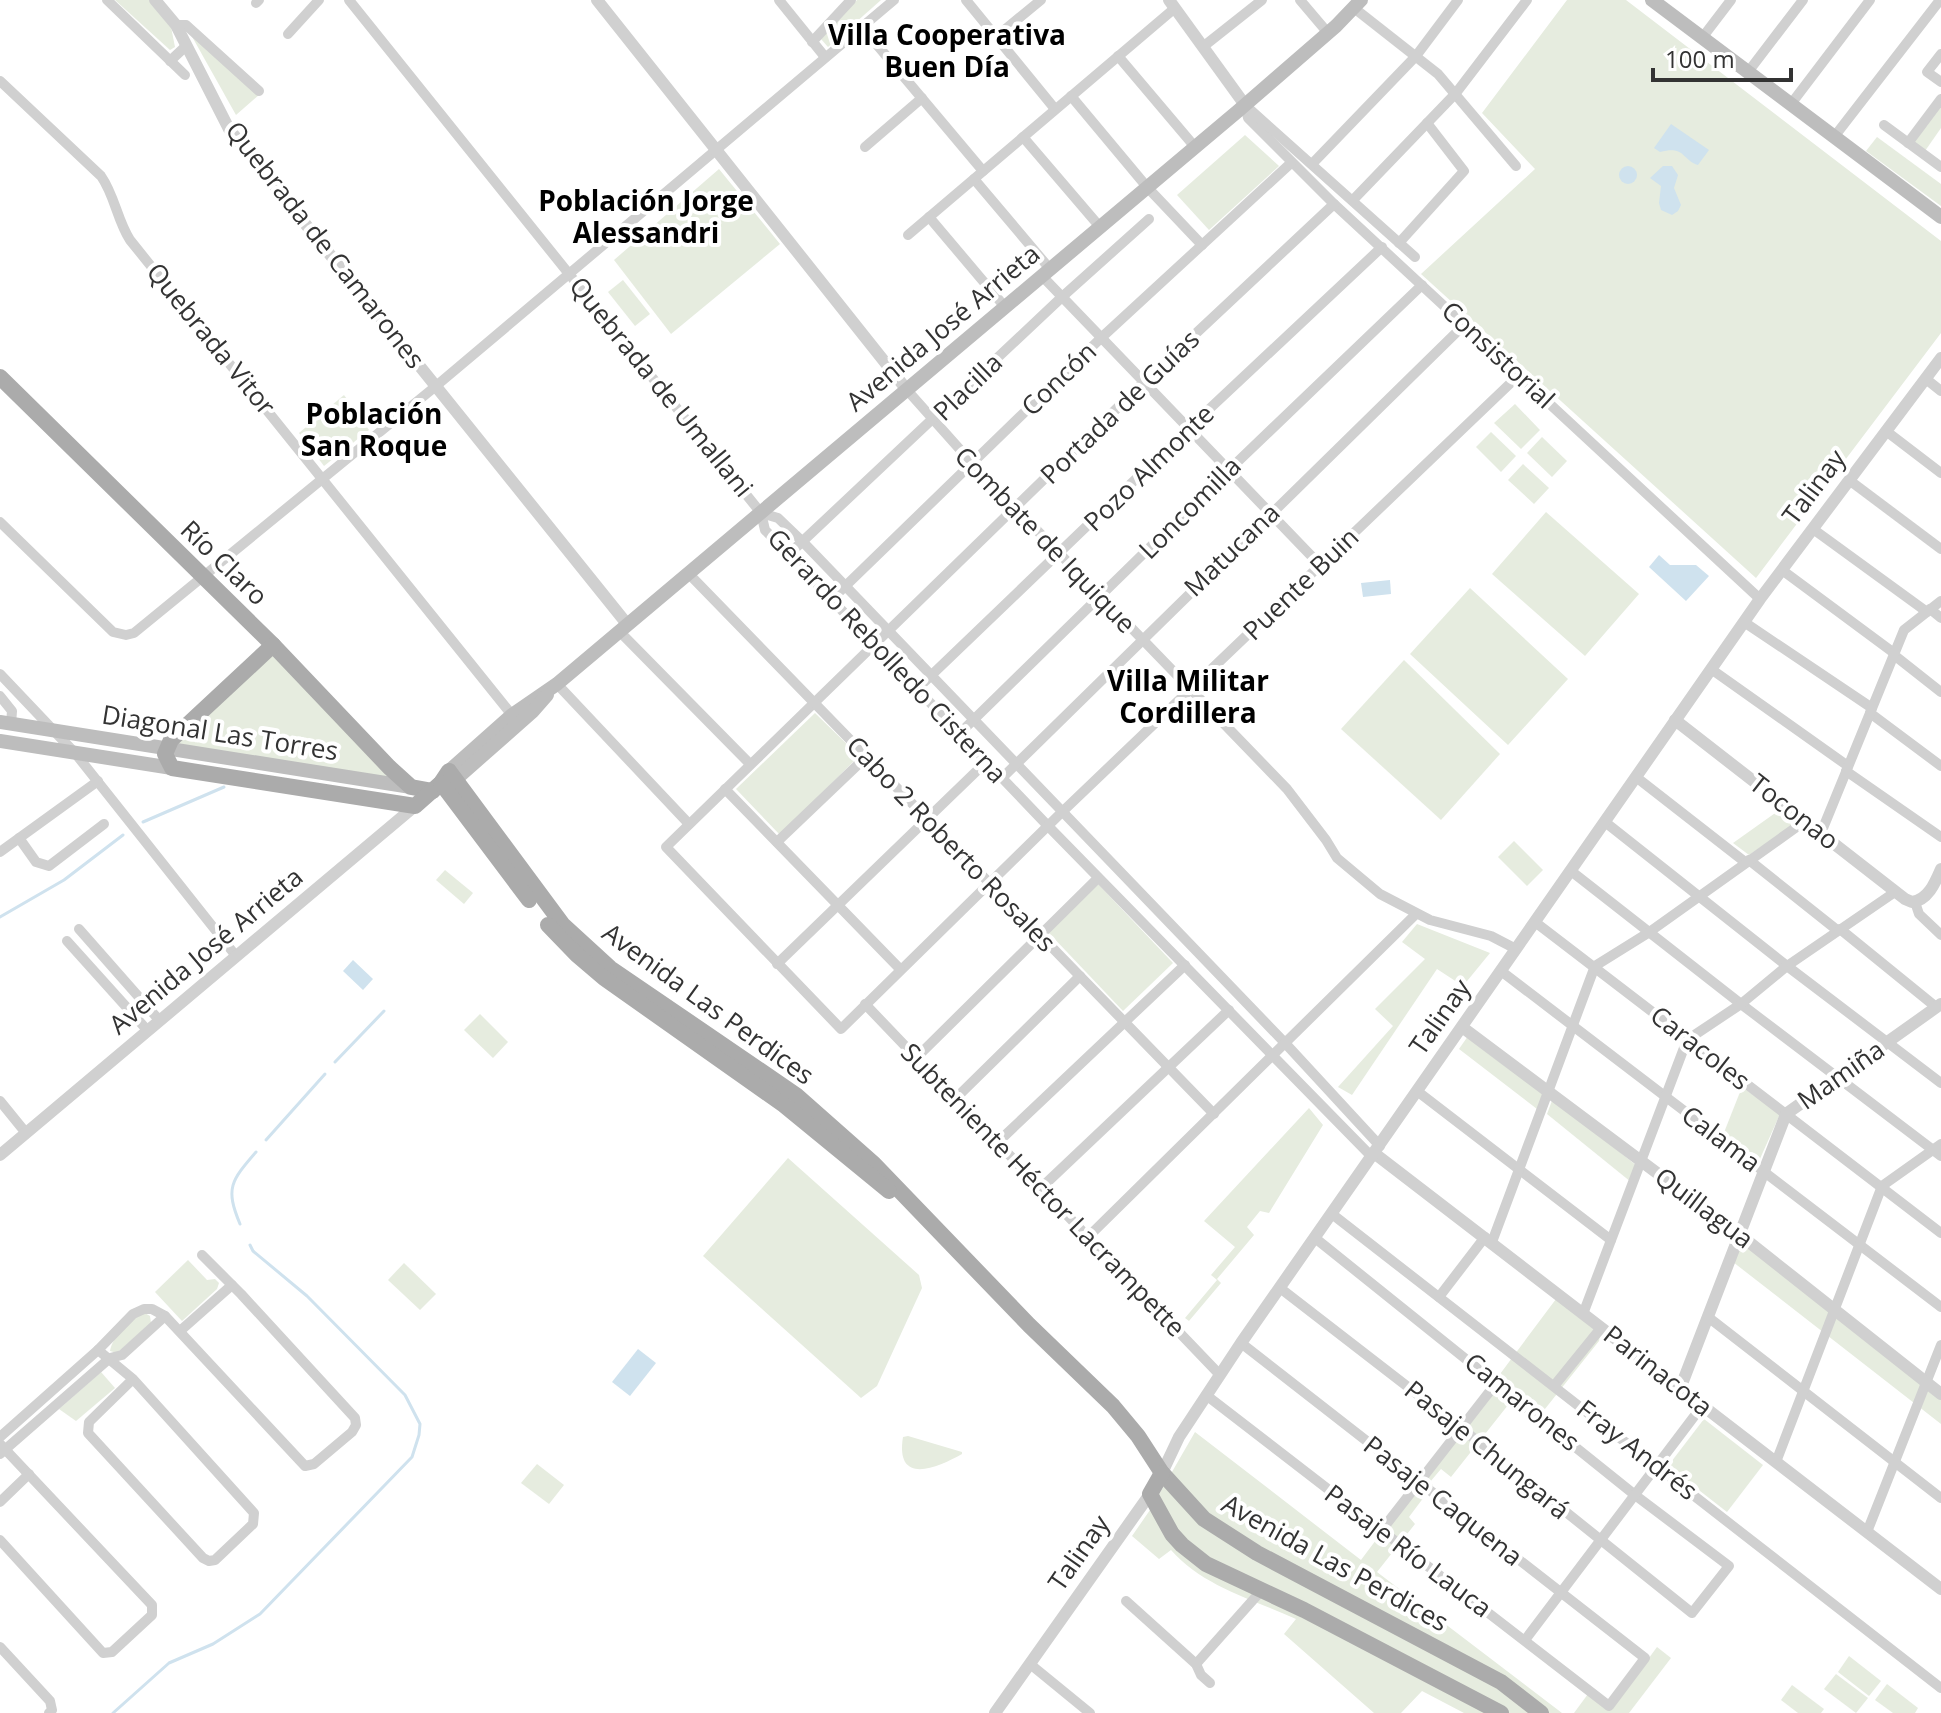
<svg xmlns="http://www.w3.org/2000/svg" width="1941" height="1713" font-family="'Open Sans',sans-serif">
<style>
.green{fill:#e6ecdf}
.water{fill:#cfe2ee}
.lines{fill:none;stroke-linecap:round;stroke-linejoin:round}
.stream{stroke:#cfe2ee;stroke-width:3}
.minor{stroke:#d0d0d0;stroke-width:10}
.tertiary{stroke:#d0d0d0;stroke-width:12}
.secondary{stroke:#bdbdbd;stroke-width:14}
.primary{stroke:#ababab;stroke-width:16}
.labels{text-anchor:middle;stroke-width:8;stroke-linejoin:round;paint-order:stroke}
.street-label{font-size:26px;fill:#333;stroke:#fff}
.neighbourhood-label{font-size:28px;font-weight:bold;fill:#000;stroke:#fff}
</style>
<rect width="100%" height="100%" fill="#fff"/>
<g class="green">
<polygon points="115,0 151,0 171,27 175,47 170,50"/>
<polygon points="857,0 881,0 828,47 821,39"/>
<polygon points="1567,0 1626,0 1941,241 1941,333 1756,578 1421,274 1535,169 1482,113"/>
<polygon points="190,33 259,95 236,115"/>
<polygon points="1941,102 1941,128 1925,151 1912,142"/>
<polygon points="1245,135 1279,166 1209,230 1177,195"/>
<polygon points="1877,137 1941,184 1941,206 1866,151"/>
<polygon points="719,169 780,244 671,334 614,260"/>
<polygon points="623,280 650,314 635,326 608,292"/>
<polygon points="344,395 369,430 324,466 299,433"/>
<polygon points="1515,404 1540,430 1521,449 1494,423"/>
<polygon points="1491,432 1516,456 1501,472 1476,447"/>
<polygon points="1542,437 1567,461 1552,477 1527,453"/>
<polygon points="1523,464 1549,488 1534,504 1508,480"/>
<polygon points="1546,512 1639,594 1585,656 1492,574"/>
<polygon points="1470,588 1568,679 1508,745 1410,654"/>
<polygon points="271,652 398,781 169,744"/>
<polygon points="1404,660 1500,754 1441,820 1341,729"/>
<polygon points="815,713 859,756 780,835 736,789"/>
<polygon points="1778,811 1795,824 1749,855 1733,843"/>
<polygon points="1514,841 1543,870 1527,886 1498,857"/>
<polygon points="445,870 473,893 464,904 436,880"/>
<polygon points="1098,884 1173,963 1123,1011 1048,932"/>
<polygon points="1417,924 1490,953 1463,986 1437,969 1352,1095 1338,1087 1393,1026 1375,1009 1425,959 1402,942"/>
<polygon points="480,1014 508,1042 493,1058 464,1030"/>
<polygon points="1468,1036 1544,1094 1537,1109 1459,1049"/>
<polygon points="1742,1087 1780,1114 1759,1161 1723,1135"/>
<polygon points="1553,1098 1637,1166 1631,1182 1547,1114"/>
<polygon points="1309,1108 1323,1125 1269,1213 1260,1211 1247,1227 1254,1235 1217,1279 1221,1283 1189,1321 1185,1318 1217,1280 1211,1275 1235,1247 1204,1221"/>
<polygon points="788,1158 919,1275 922,1288 877,1386 861,1398 703,1256"/>
<polygon points="1741,1241 1941,1396 1941,1424 1733,1262"/>
<polygon points="188,1260 207,1280 215,1279 219,1283 217,1289 182,1321 155,1292"/>
<polygon points="404,1263 436,1294 420,1310 388,1280"/>
<path d="M 1556,1299 L 1603,1336 L 1537,1419 L 1512,1400 L 1451,1477 L 1441,1469 L 1430,1482 L 1433,1485 L 1409,1517 L 1415,1524 L 1377,1572 L 1562,1713 L 1464,1713 L 1422,1691 L 1401,1713 L 1374,1713 L 1284,1634 L 1296,1619 C 1254,1600 1202,1586 1171,1550 L 1159,1559 L 1132,1536 L 1150,1510 L 1195,1432 L 1361,1560 Z"/>
<path d="M 143,1312 L 150,1316 L 151,1323 L 117,1353 L 110,1351 C 112,1337 130,1318 143,1312 Z"/>
<polygon points="101,1372 115,1388 76,1421 59,1409"/>
<polygon points="1704,1419 1763,1465 1727,1512 1668,1466"/>
<path d="M 908,1436 L 962,1452 L 962,1454 C 937,1468 895,1486 903,1437 Z"/>
<polygon points="537,1464 564,1485 549,1504 521,1483"/>
<polygon points="1657,1647 1671,1658 1629,1713 1574,1713 1588,1694 1611,1710"/>
<polygon points="1849,1656 1881,1681 1869,1696 1838,1672"/>
<polygon points="1836,1674 1868,1698 1856,1713 1824,1689"/>
<polygon points="1887,1684 1918,1708 1915,1713 1893,1713 1875,1700"/>
<polygon points="1792,1685 1824,1709 1821,1713 1798,1713 1781,1700"/>
</g>
<g class="water">
<path d="M 1671,124 L 1709,150 L 1698,165 C 1682,160 1685,145 1660,152 L 1654,148 Z"/>
<circle cx="1628" cy="175" r="9"/>
<polygon points="1663,166 1672,166 1678,175 1674,188 1681,205 1678,211 1672,215 1661,210 1659,203 1661,186 1650,178"/>
<polygon points="1659,555 1670,565 1696,565 1709,576 1686,601 1649,567"/>
<polygon points="1390,580 1391,594 1363,597 1361,583"/>
<polygon points="353,960 373,979 363,990 343,971"/>
<polygon points="638,1349 656,1363 630,1396 612,1382"/>
</g>
<g class="lines">
<g class="stream">
<polyline points="143,822 224,787"/>
<polyline points="0,917 64,880 123,835"/>
<polyline points="335,1062 384,1011"/>
<polyline points="266,1140 325,1074"/>
<path d="M 240,1224 C 225,1188 231,1181 256,1152"/>
<polyline points="113,1713 169,1663 213,1644 260,1614 412,1457 419,1435 420,1424 405,1395 307,1296 253,1251 250,1245"/>
</g>
<g class="minor">
<polyline points="107,0 185,75"/>
<polyline points="349,0 761,513 765,530 1048,826 1372,1157"/>
<polyline points="779,0 825,57"/>
<polyline points="966,0 1055,109"/>
<polyline points="1300,0 1328,33"/>
<polyline points="256,3 259,0"/>
<polyline points="1354,8 1438,74 1516,166"/>
<polyline points="176,25 186,25 259,91"/>
<polyline points="862,27 983,171"/>
<polyline points="288,34 319,0"/>
<polyline points="997,36 1041,0"/>
<polyline points="1702,38 1731,0"/>
<polyline points="812,42 851,0"/>
<polyline points="1204,46 1262,0"/>
<polyline points="1941,54 1927,72 1941,82"/>
<polyline points="1118,56 1195,147"/>
<polyline points="170,61 186,46"/>
<polyline points="1748,72 1803,0"/>
<path d="M 0,81 L 101,176 C 115,196 117,220 130,240 L 512,715"/>
<polyline points="1071,96 1147,187 1202,245"/>
<polyline points="1791,104 1870,0"/>
<polyline points="1245,105 1248,118 1334,204 1760,599"/>
<polyline points="1245,105 1415,257"/>
<polyline points="1884,125 1941,167"/>
<polyline points="1023,137 1100,227"/>
<polyline points="1834,137 1940,0"/>
<polyline points="1908,143 1941,99"/>
<polyline points="865,147 922,98"/>
<polyline points="1312,164 1416,56 1458,0"/>
<polyline points="974,179 1050,269"/>
<polyline points="1353,200 1456,93 1527,0"/>
<polyline points="1334,204 1144,382 666,847 841,1029 1061,813 1519,375"/>
<polyline points="929,217 1005,307"/>
<polyline points="908,235 1175,8"/>
<polyline points="1399,243 1464,171 1427,123"/>
<polyline points="1042,276 1321,566"/>
<polyline points="1926,379 1941,391"/>
<polyline points="907,390 972,463 1287,789 1326,840 1337,858 1380,894 1430,920 1491,936 1516,949"/>
<polyline points="1886,431 1941,473"/>
<polyline points="1849,480 1941,549"/>
<polyline points="761,513 778,518 803,542 1285,1043 1380,1146"/>
<polyline points="0,522 113,632 126,635 134,633 436,386 894,0"/>
<polyline points="1813,529 1927,612"/>
<polyline points="788,555 1062,297 1149,219"/>
<polyline points="1782,570 1894,653"/>
<polyline points="688,573 1214,1114"/>
<polyline points="831,600 1101,338 1291,163"/>
<polyline points="1930,609 1941,618"/>
<polyline points="1744,622 1872,708"/>
<polyline points="619,631 750,764"/>
<polyline points="1894,655 1941,692"/>
<polyline points="1711,669 1848,766"/>
<polyline points="0,674 75,753 236,956"/>
<polyline points="557,684 689,824"/>
<polyline points="917,689 1189,428 1382,247"/>
<polyline points="0,696 12,711 11,724"/>
<polyline points="1870,713 1941,766"/>
<polyline points="959,734 1229,470 1422,285"/>
<polyline points="1846,771 1941,837"/>
<polyline points="1636,777 1745,862"/>
<polyline points="1002,778 1465,324"/>
<polyline points="725,789 900,969"/>
<polyline points="1605,822 1787,966 1941,1083"/>
<polyline points="1821,833 1904,630 1941,601"/>
<polyline points="19,838 36,862 49,866 104,824"/>
<polyline points="777,842 866,757"/>
<polyline points="0,852 98,781"/>
<polyline points="1749,860 1837,930"/>
<polyline points="1571,871 1741,1004 1941,1156"/>
<polyline points="1915,902 1919,914 1941,935"/>
<polyline points="1535,922 1941,1233"/>
<polyline points="79,929 160,1021"/>
<polyline points="1840,929 1936,1007"/>
<polyline points="67,941 148,1031"/>
<polyline points="777,964 986,762"/>
<polyline points="1501,971 1941,1307"/>
<polyline points="865,1004 1220,1375"/>
<polyline points="917,1057 1098,878"/>
<polyline points="1417,1091 1611,1240"/>
<polyline points="956,1098 1080,976"/>
<polyline points="0,1101 26,1133"/>
<polyline points="998,1142 1185,965"/>
<polyline points="1041,1188 1229,1010"/>
<polyline points="1332,1214 1941,1688"/>
<polyline points="1088,1237 1416,914"/>
<polyline points="1492,1242 1595,966 1648,933 1805,821"/>
<polyline points="1280,1288 1461,1428 1692,1613 1729,1566 1635,1495 1315,1238"/>
<polyline points="1439,1297 1485,1237"/>
<polyline points="1583,1314 1687,1040 1741,1004 1787,966 1895,892"/>
<polyline points="1708,1317 1941,1498"/>
<polyline points="180,1331 232,1285"/>
<polyline points="98,1350 133,1379 254,1513 253,1524 215,1560 209,1561 203,1558 88,1433 89,1422 133,1379"/>
<polyline points="1554,1386 1601,1328"/>
<polyline points="1206,1395 1609,1706 1645,1658 1241,1343"/>
<polyline points="0,1437 98,1350 133,1314 144,1309 152,1309 165,1316 305,1466 314,1464 352,1432 356,1425 355,1418 241,1294 202,1255"/>
<polyline points="0,1444 152,1605 152,1615 112,1652 103,1653 0,1540"/>
<polyline points="0,1454 110,1358 122,1355 165,1316"/>
<polyline points="1776,1462 1882,1186 1941,1144"/>
<polyline points="0,1502 29,1474"/>
<polyline points="1381,1531 1497,1382"/>
<polyline points="1867,1532 1941,1345"/>
<polyline points="1126,1601 1196,1664 1201,1675 1210,1683"/>
<polyline points="1525,1640 1702,1406"/>
<polyline points="0,1647 50,1701 52,1710 49,1713"/>
<polyline points="1030,1664 1090,1713"/>
<polyline points="1196,1664 1261,1591"/>
</g>
<g class="tertiary">
<polyline points="155,0 176,25 229,129 627,624"/>
<polyline points="597,0 907,390"/>
<polyline points="1169,0 1245,105"/>
<path d="M 1675,720 L 1905,899 L 1912,902 C 1928,900 1935,883 1941,869"/>
<polyline points="1462,1027 1740,1235 1941,1394"/>
<polyline points="1374,1153 1941,1589"/>
<polyline points="0,1155 415,806"/>
<polyline points="1680,1389 1786,1114 1941,1004"/>
<polyline points="1162,1473 1179,1437 1241,1343 1760,599 1941,358"/>
<polyline points="995,1713 1150,1494"/>
</g>
<g class="secondary">
<polyline points="1652,0 1941,217"/>
<polyline points="0,722 411,787"/>
<polyline points="0,741 172,768"/>
<polyline points="449,771 512,715 557,684 1238,111 1336,26 1361,0"/>
<polyline points="445,782 456,779 533,711 547,695"/>
</g>
<g class="primary">
<polyline points="0,377 273,645 389,767 411,787 433,791"/>
<polyline points="273,645 171,740 165,754 172,768 415,806 441,783 449,771 563,925 610,968 796,1095 874,1164 1029,1325 1113,1406 1138,1436 1162,1473 1204,1519 1257,1553 1501,1682 1541,1713"/>
<polyline points="441,783 529,900"/>
<polyline points="548,925 577,955 604,978 784,1105 889,1191"/>
<polyline points="1162,1473 1150,1494 1172,1534 1182,1545 1206,1564 1304,1610 1501,1713"/>
</g>
</g>
<g class="labels">
<g class="street-label">
<text transform="translate(325 245) rotate(52)" y="9">Quebrada de Camarones</text>
<text transform="translate(943 328) rotate(-40)" y="9">Avenida José Arrieta</text>
<text transform="translate(211 339) rotate(51)" y="9">Quebrada Vitor</text>
<text transform="translate(1498 355) rotate(43)" y="9">Consistorial</text>
<text transform="translate(1059 379) rotate(-44)" y="9">Concón</text>
<text transform="translate(661 387) rotate(51)" y="9">Quebrada de Umallani</text>
<text transform="translate(968 387) rotate(-44)" y="9">Placilla</text>
<text transform="translate(1120 407) rotate(-44)" y="9">Portada de Guías</text>
<text transform="translate(1149 468) rotate(-44)" y="9">Pozo Almonte</text>
<text transform="translate(1814 487) rotate(-53)" y="9">Talinay</text>
<text transform="translate(1190 508) rotate(-45)" y="9">Loncomilla</text>
<text transform="translate(1045 540) rotate(46)" y="9">Combate de Iquique</text>
<text transform="translate(1232 550) rotate(-44)" y="9">Matucana</text>
<text transform="translate(224 563) rotate(44)" y="9">Río Claro</text>
<text transform="translate(1301 584) rotate(-44)" y="9">Puente Buin</text>
<text transform="translate(887 656) rotate(47)" y="9">Gerardo Rebolledo Cisterna</text>
<text transform="translate(220 733) rotate(9)" y="9">Diagonal Las Torres</text>
<text transform="translate(1794 812) rotate(38)" y="9">Toconao</text>
<text transform="translate(951 844) rotate(46)" y="9">Cabo 2 Roberto Rosales</text>
<text transform="translate(206 951) rotate(-40)" y="9">Avenida José Arrieta</text>
<text transform="translate(708 1004) rotate(36)" y="9">Avenida Las Perdices</text>
<text transform="translate(1440 1017) rotate(-55)" y="9">Talinay</text>
<text transform="translate(1700 1048) rotate(38)" y="9">Caracoles</text>
<text transform="translate(1841 1075) rotate(-35)" y="9">Mamiña</text>
<text transform="translate(1721 1139) rotate(37)" y="9">Calama</text>
<text transform="translate(1043 1190) rotate(46)" y="9">Subteniente Héctor Lacrampette</text>
<text transform="translate(1704 1208) rotate(37)" y="9">Quillagua</text>
<text transform="translate(1658 1371) rotate(38)" y="9">Parinacota</text>
<text transform="translate(1522 1402) rotate(39)" y="9">Camarones</text>
<text transform="translate(1487 1450) rotate(39)" y="9">Pasaje Chungará</text>
<text transform="translate(1637 1450) rotate(38)" y="9">Fray Andrés</text>
<text transform="translate(1443 1501) rotate(38)" y="9">Pasaje Caquena</text>
<text transform="translate(1408 1551) rotate(37)" y="9">Pasaje Río Lauca</text>
<text transform="translate(1079 1553) rotate(-55)" y="9">Talinay</text>
<text transform="translate(1335 1563) rotate(29)" y="9">Avenida Las Perdices</text>
</g>
<g class="neighbourhood-label">
<text x="947" y="45">Villa Cooperativa<tspan x="947" dy="32">Buen Día</tspan></text>
<text x="646" y="211">Población Jorge<tspan x="646" dy="32">Alessandri</tspan></text>
<text x="374" y="424">Población<tspan x="374" dy="32">San Roque</tspan></text>
<text x="1188" y="691">Villa Militar<tspan x="1188" dy="32">Cordillera</tspan></text>
</g>
</g>
<path d="M1653 68v12h138v-12" fill="none" stroke="#333333" stroke-width="4"/>
<text x="1665" y="68" font-size="24" fill="#333333" stroke="#ffffff" stroke-width="6" paint-order="stroke">100 m</text>
</svg>
